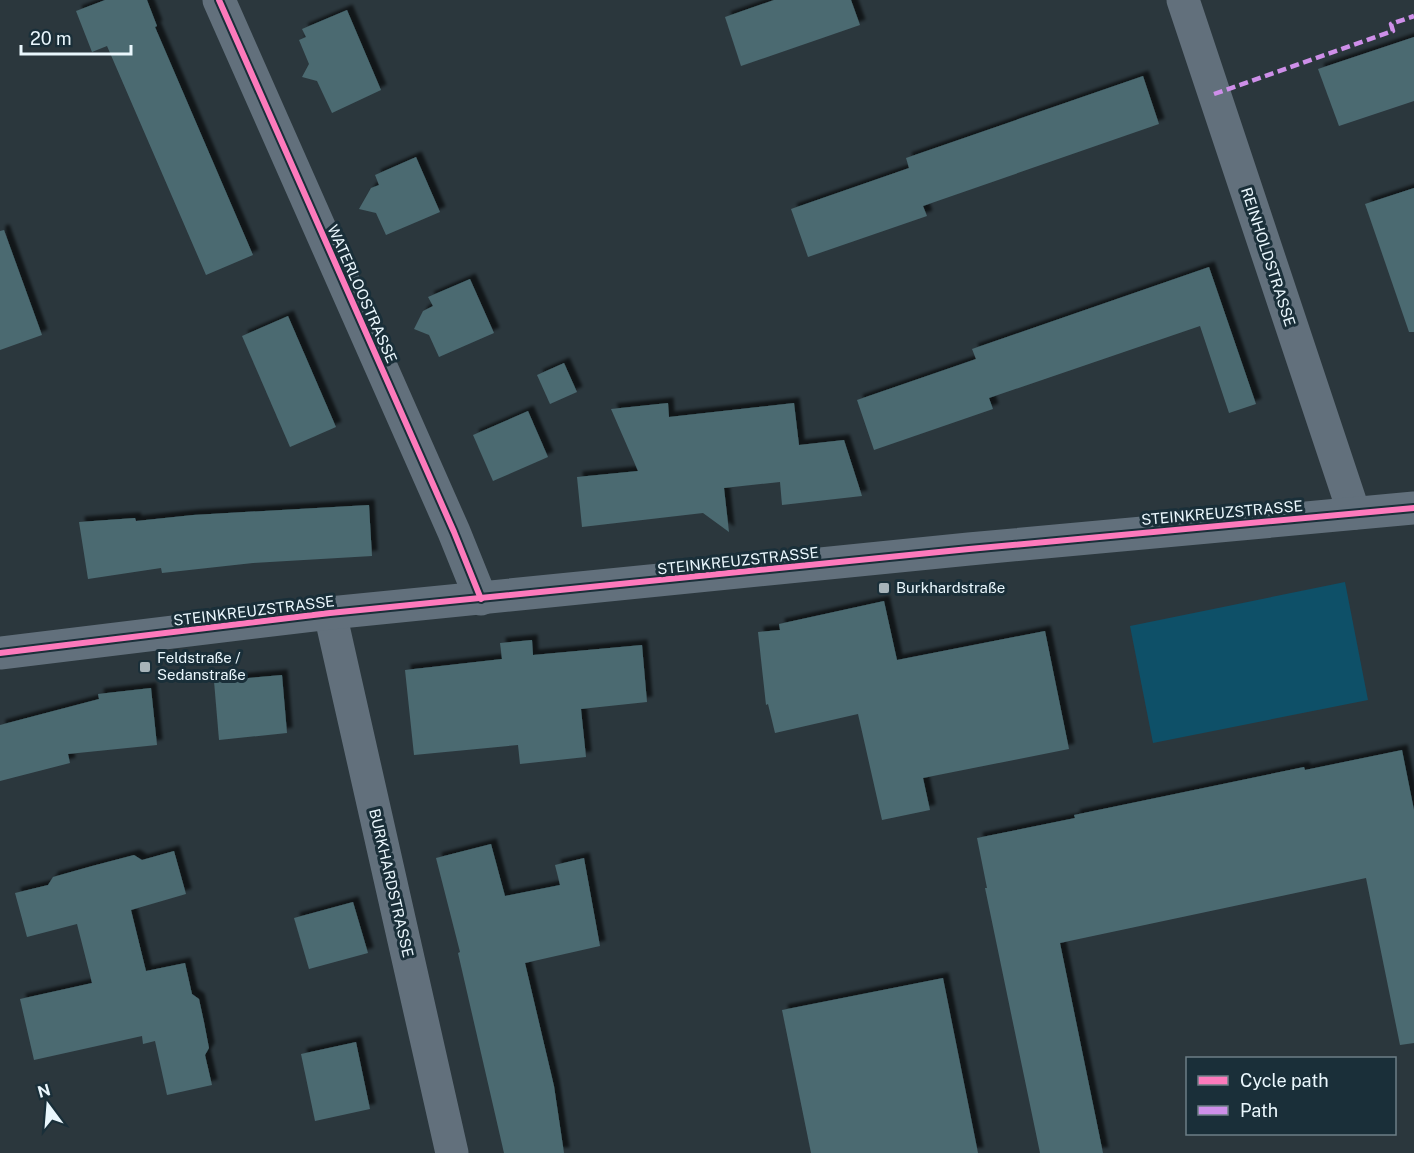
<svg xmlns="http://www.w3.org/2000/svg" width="1414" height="1153" font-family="'Public Sans',sans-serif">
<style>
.green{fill:#0e5068}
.building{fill:#4b6a71;filter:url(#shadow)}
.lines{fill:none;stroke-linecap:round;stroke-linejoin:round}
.street{stroke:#62707c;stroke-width:33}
.quiet{stroke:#ce8fe9;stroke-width:4.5;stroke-dasharray:9 4.5;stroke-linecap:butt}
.cycleway-casing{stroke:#1a2f39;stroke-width:10}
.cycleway{stroke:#fd7abc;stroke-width:6}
.poi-dot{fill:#a7b4ba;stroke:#1a2f39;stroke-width:2}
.labels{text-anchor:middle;stroke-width:6;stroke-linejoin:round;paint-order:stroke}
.street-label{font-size:15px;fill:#eaf7fd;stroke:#1a2f39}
.poi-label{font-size:15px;fill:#eaf7fd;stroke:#1a2f39;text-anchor:start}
</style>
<defs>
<filter id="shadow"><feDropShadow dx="5.5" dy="-5.5" stdDeviation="1.5" flood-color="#0009"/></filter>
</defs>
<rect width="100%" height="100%" fill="#2b373d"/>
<polygon class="green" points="1345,582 1368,700 1153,743 1130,626"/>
<g class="building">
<polygon points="105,0 147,0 157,26 155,27 253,255 206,275 107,46 92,52 76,11"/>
<polygon points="774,0 851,0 860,25 741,66 725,17"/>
<polygon points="347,10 381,90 332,113 317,81 302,77 309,64 299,40 306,37 302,29"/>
<polygon points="1414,37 1414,101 1339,126 1318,69"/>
<polygon points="1143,76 1159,124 923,206 927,216 808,257 791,209 909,168 906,158"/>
<polygon points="416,157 440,212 386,235 376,213 359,209 371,188 379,185 375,175"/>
<polygon points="1414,188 1414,332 1409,332 1365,204"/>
<polygon points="4,230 42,335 0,350 0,231"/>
<polygon points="1209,267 1256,404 1229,413 1200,326 989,398 993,409 874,450 857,400 976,359 972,349"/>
<polygon points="470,279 494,333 439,357 429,335 414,329 423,311 433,306 428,297"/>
<polygon points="288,316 336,427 290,447 242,336"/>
<polygon points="564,363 577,392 550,404 537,375"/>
<polygon points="668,403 669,417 794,403 799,445 844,440 862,496 782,505 780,482 724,488 729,532 703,513 582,527 577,477 638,471 611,409"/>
<polygon points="528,411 548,457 493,481 473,435"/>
<polygon points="369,505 372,556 253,563 162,573 161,568 88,579 79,522 135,518 136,521 193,515"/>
<polygon points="884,601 897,660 1045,631 1069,749 923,778 930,810 882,820 858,714 775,733 768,704 766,705 758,632 780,630 779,624"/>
<polygon points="532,640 533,655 642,645 647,702 581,709 586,757 520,764 518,745 414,755 405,670 502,659 500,643"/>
<polygon points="282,675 287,733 219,740 214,681"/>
<polygon points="151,688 157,745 68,754 70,763 0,781 0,725 99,699 98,694"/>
<polygon points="1402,750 1414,810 1414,1043 1400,1045 1366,878 1060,943 1103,1153 1040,1153 985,888 987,888 977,838 1075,818 1074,815 1304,767 1305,770"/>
<polygon points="491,844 505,896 560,885 555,865 584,858 600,946 525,963 554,1086 564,1153 504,1153 458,953 460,952 436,858"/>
<polygon points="174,851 186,894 131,910 146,971 185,963 192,994 199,999 204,1022 209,1048 205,1055 212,1085 167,1095 155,1041 143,1044 142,1036 34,1060 20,999 92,983 77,924 27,937 15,893 48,885 53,877 92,866 134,855 142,860"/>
<polygon points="353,902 368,953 309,969 294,918"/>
<polygon points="943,978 978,1153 811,1153 782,1010"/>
<polygon points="356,1042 370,1109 315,1121 301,1054"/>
</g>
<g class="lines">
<g class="street">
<polyline points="219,0 454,532 481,599"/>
<polyline points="1183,0 1354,513"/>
<polyline points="330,613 452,1153"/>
<polyline points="0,653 330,613 969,549 1414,508"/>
</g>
<polyline class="quiet" points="1214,94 1393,31 1391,24 1414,16"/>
<g class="cycleway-casing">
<g id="cycleway">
<polyline points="219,0 454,532 481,599"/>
<polyline points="0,653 330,613 969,549 1414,508"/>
</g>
</g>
<use href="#cycleway" class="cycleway"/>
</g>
<g class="poi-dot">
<rect x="878" y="582" width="12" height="12" rx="3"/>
<rect x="139" y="661" width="12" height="12" rx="3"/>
</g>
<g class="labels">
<g class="street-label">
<text transform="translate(1268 257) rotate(72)" y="5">REINHOLDSTRASSE</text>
<text transform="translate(362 294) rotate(66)" y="5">WATERLOOSTRASSE</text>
<text transform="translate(1222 513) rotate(-5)" y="5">STEINKREUZSTRASSE</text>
<text transform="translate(738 561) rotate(-6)" y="5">STEINKREUZSTRASSE</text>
<text transform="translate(254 611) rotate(-7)" y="5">STEINKREUZSTRASSE</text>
<text transform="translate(391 883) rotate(77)" y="5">BURKHARDSTRASSE</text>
</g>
<g class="poi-label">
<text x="896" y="593">Burkhardstraße</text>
<text x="157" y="663">Feldstraße /<tspan x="157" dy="17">Sedanstraße</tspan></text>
</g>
</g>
<rect x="1186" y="1057" width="210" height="78" fill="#1a2f39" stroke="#6d7f87" stroke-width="1.5"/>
<rect x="1198" y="1076" width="30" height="9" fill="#fd7abc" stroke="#6d7f87" stroke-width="1.5"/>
<text x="1240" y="1087" font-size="18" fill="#eaf7fd">Cycle path</text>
<rect x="1198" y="1106" width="30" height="9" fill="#ce8fe9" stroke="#6d7f87" stroke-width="1.5"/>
<text x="1240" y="1117" font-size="18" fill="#eaf7fd">Path</text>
<g transform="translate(48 1105) rotate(344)" stroke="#1a2f39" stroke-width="4.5" paint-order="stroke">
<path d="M0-4.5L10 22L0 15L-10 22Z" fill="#eaf7fd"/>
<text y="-9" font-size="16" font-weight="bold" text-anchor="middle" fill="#eaf7fd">N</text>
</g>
<path d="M21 45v9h110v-9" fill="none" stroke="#eaf7fd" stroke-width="3"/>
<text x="30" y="45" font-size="18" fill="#eaf7fd" stroke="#1a2f39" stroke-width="4.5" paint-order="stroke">20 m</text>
</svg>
